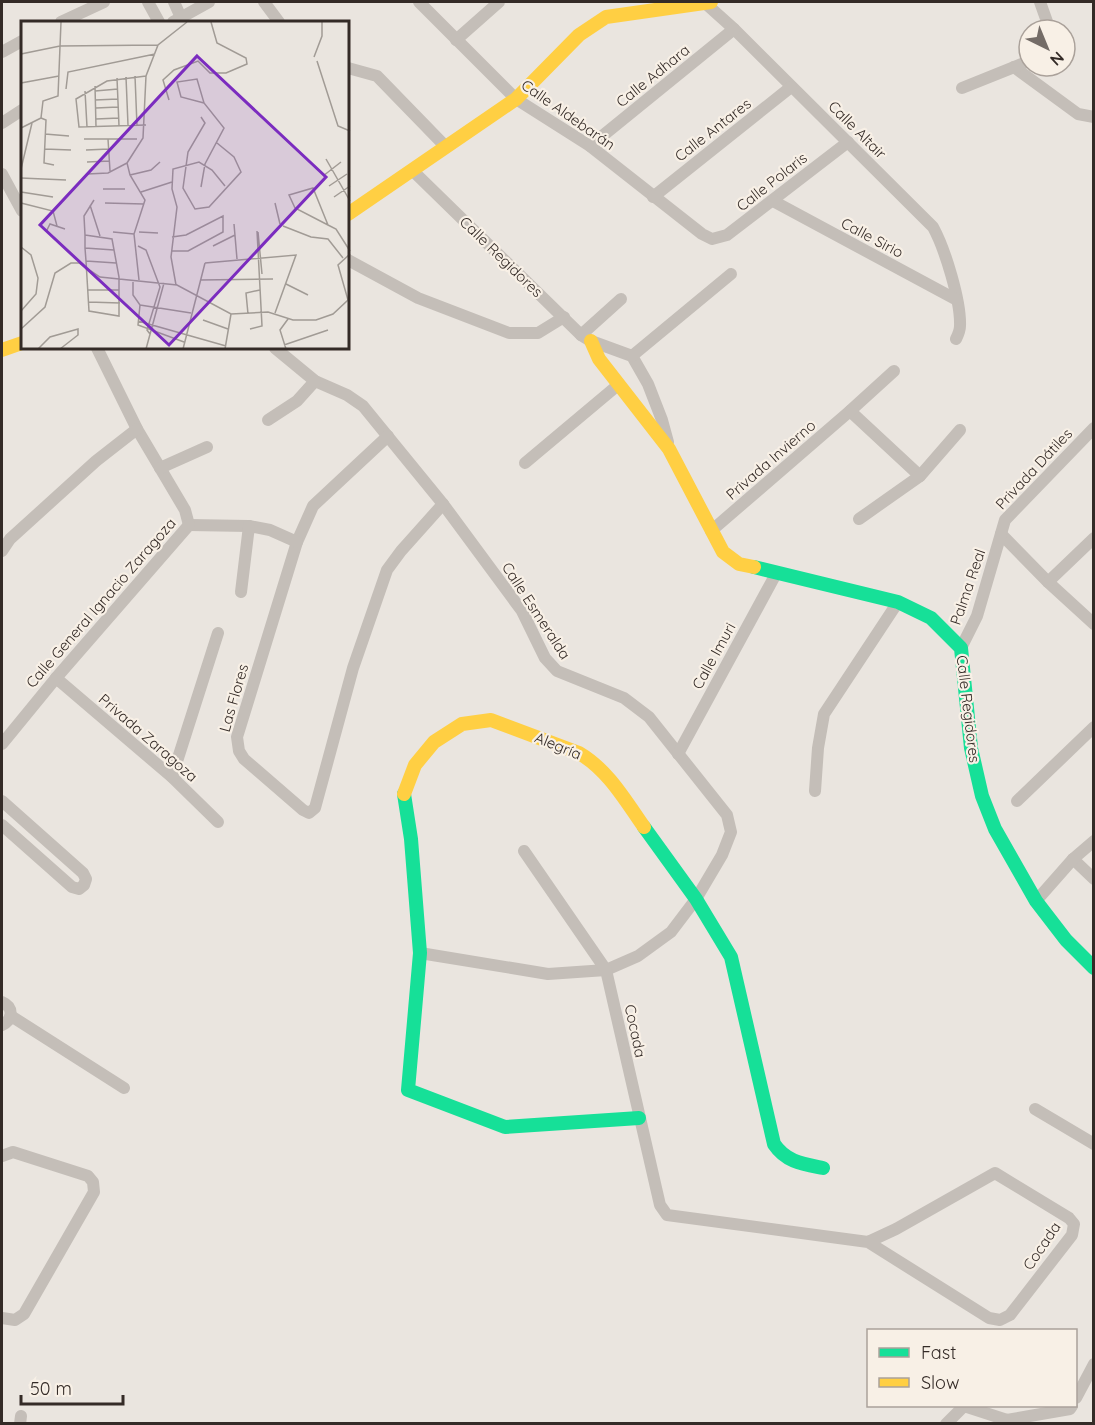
<svg xmlns="http://www.w3.org/2000/svg" width="1095" height="1425" font-family="Quicksand,sans-serif">
<style>
.lines{fill:none;stroke-linecap:round;stroke-linejoin:round}
.street{stroke:#c4beb8;stroke-width:12}
.fast{stroke:#16e098;stroke-width:14}
.slow{stroke:#ffcf43;stroke-width:14}
.labels{text-anchor:middle;stroke-width:4.5;stroke-linejoin:round;paint-order:stroke}
.street-label{font-size:15px;fill:#342b27;stroke:#f8f0e6}
.inset-road{fill:none;stroke:#a19b95;stroke-width:1.5}
.view{fill:#7b2cbf;fill-opacity:0.15;stroke:#7b2cbf;stroke-width:3}
.inset-edge{fill:none;stroke:#342b27;stroke-width:3}
</style>
<rect width="100%" height="100%" fill="#eae5df"/>
<g class="lines">
<g class="street">
<polyline points="148,2 159,22"/>
<polyline points="174,2 183,22"/>
<polyline points="264,2 279,22"/>
<polyline points="419,2 516,99 590,146 702,234 712,239 727,235 848,142"/>
<path d="M 704,2 L 734,29 L 933,227 C 945,249 961,301 960,326 C 960,330 958,335 956,339"/>
<polyline points="1040,2 1050,30"/>
<polyline points="61,22 104,2"/>
<polyline points="173,22 209,2"/>
<polyline points="456,40 499,2"/>
<polyline points="2,52 22,41"/>
<polyline points="1014,67 1078,114 1094,117"/>
<polyline points="348,68 377,76 446,147"/>
<polyline points="962,88 1029,61"/>
<polyline points="2,123 22,110"/>
<polyline points="590,146 734,29"/>
<polyline points="412,170 581,335 591,341 632,356 648,384 662,420 668,442"/>
<polyline points="2,174 22,211"/>
<polyline points="653,197 791,87"/>
<polyline points="773,201 957,300"/>
<polyline points="348,260 418,298 509,333 538,333 564,317"/>
<polyline points="581,335 621,299"/>
<polyline points="97,348 137,429 185,510 189,525"/>
<polyline points="275,348 315,381 347,395 363,406 443,504 522,611 545,658 557,671 624,698 649,717 727,815 731,832 722,855 696,899 671,932 638,956 606,970 548,974 420,953"/>
<polyline points="632,356 731,274"/>
<polyline points="850,411 920,476"/>
<polyline points="268,420 297,401 315,381"/>
<polyline points="388,436 313,506 297,542 237,737 239,751 244,759 303,810 309,813 315,808 353,668 387,570 401,551 443,504"/>
<polyline points="525,463 618,385"/>
<polyline points="160,468 207,447"/>
<polyline points="859,519 920,476 960,430"/>
<polyline points="189,525 249,526 270,530 297,542"/>
<polyline points="711,531 850,411 894,371"/>
<polyline points="1001,534 1048,582 1094,624"/>
<polyline points="2,551 10,539 96,461 137,429"/>
<polyline points="1048,582 1094,538"/>
<polyline points="241,592 249,526"/>
<polyline points="961,648 977,616 1005,520 1094,428"/>
<polyline points="56,678 172,777 218,822"/>
<polyline points="2,744 56,678 189,525"/>
<polyline points="678,754 777,572"/>
<polyline points="172,777 218,633"/>
<polyline points="815,791 818,748 824,714 898,602"/>
<polyline points="2,801 83,873 86,879 84,885 79,889 72,887 2,825"/>
<polyline points="1017,801 1094,727"/>
<polyline points="524,851 606,970 660,1205 667,1215 868,1242 989,1318 1000,1320 1010,1315 1072,1235 1074,1224 1069,1218 995,1173 896,1229 868,1242"/>
<polyline points="1073,859 1094,879"/>
<polyline points="1036,901 1073,859 1094,841"/>
<path d="M 2,1002 C 14,1007 13,1020 2,1025"/>
<polyline points="11,1016 124,1088"/>
<polyline points="1035,1109 1094,1144"/>
<polyline points="2,1156 13,1152 88,1176 93,1182 94,1192 24,1314 15,1320 2,1318"/>
<polyline points="1076,1398 1094,1364"/>
<polyline points="20,1424 21,1416"/>
<polyline points="946,1424 964,1406 1007,1420 1070,1409 1072,1406"/>
</g>
<g class="fast">
<polyline points="754,567 898,602 931,618 961,648 971,748 982,796 995,829 1036,901 1066,940 1094,968"/>
<polyline points="404,794 411,839 420,953 408,1090 505,1127 639,1118"/>
<path d="M 644,827 L 696,899 L 731,957 L 774,1144 C 786,1162 803,1164 823,1168"/>
</g>
<g class="slow">
<polyline points="348,214 516,99 579,35 606,17 711,2"/>
<polyline points="591,341 599,359 669,449 723,552 739,564 754,567"/>
<polyline points="2,350 22,343"/>
<path d="M 404,794 L 415,765 L 434,742 L 462,724 L 491,720 L 579,753 C 608,770 625,800 644,827"/>
</g>
</g>
<g class="labels">
<g class="street-label">
<text transform="translate(653 76) rotate(-39)" y="5">Calle Adhara</text>
<text transform="translate(568 115) rotate(35)" y="5">Calle Aldebarán</text>
<text transform="translate(713 130) rotate(-38)" y="5">Calle Antares</text>
<text transform="translate(857 130) rotate(45)" y="5">Calle Altair</text>
<text transform="translate(772 182) rotate(-38)" y="5">Calle Polaris</text>
<text transform="translate(872 238) rotate(28)" y="5">Calle Sirio</text>
<text transform="translate(501 257) rotate(44)" y="5">Calle Regidores</text>
<text transform="translate(771 460) rotate(-41)" y="5">Privada Invierno</text>
<text transform="translate(1034 469) rotate(-47)" y="5">Privada Dátiles</text>
<text transform="translate(968 587) rotate(-71)" y="5">Palma Real</text>
<text transform="translate(101 603) rotate(-49)" y="5">Calle General Ignacio Zaragoza</text>
<text transform="translate(536 611) rotate(57)" y="5">Calle Esmeralda</text>
<text transform="translate(714 656) rotate(-61)" y="5">Calle Imuri</text>
<text transform="translate(234 698) rotate(-74)" y="5">Las Flores</text>
<text transform="translate(968 709) rotate(83)" y="5">Calle Regidores</text>
<text transform="translate(148 738) rotate(41)" y="5">Privada Zaragoza</text>
<text transform="translate(558 746) rotate(22)" y="5">Alegría</text>
<text transform="translate(635 1031) rotate(78)" y="5">Cocada</text>
<text transform="translate(1042 1246) rotate(-56)" y="5">Cocada</text>
</g>
</g>
<g transform="translate(21 21)">
<rect width="328" height="328" fill="#eae5df"/>
<path class="inset-road" d="M 0,33 L 39,25 L 137,24M 293,36 L 301,15 L 301,1M 296,40 L 317,105 L 329,110M 114,55 L 116,105M 105,56 L 107,104M 96,57 L 98,105M 0,62 L 38,55M 74,65 L 75,106M 45,68 L 47,51 L 134,33M 64,70 L 66,106M 74,70 L 97,68M 74,79 L 97,78M 148,79 L 142,59 L 153,49 L 177,40 L 189,52 L 205,52 L 226,43 L 225,37 L 196,22 L 190,1M 75,87 L 97,86M 180,96 L 184,102 L 167,131 L 162,167 L 174,188 L 188,186 L 220,151 L 213,136 L 196,122M 20,97 L 22,80 L 37,75 L 40,1M 20,97 L 25,99 L 23,142 L 33,144M 75,98 L 98,97M 125,104 L 58,106 L 55,78 L 86,60 L 125,55M 0,107 L 20,97M 24,113 L 48,115M 63,118 L 116,118M 87,118 L 89,150M 23,128 L 50,129M 65,129 L 88,128M 305,138 L 329,180M 66,141 L 89,140M 0,148 L 11,102M 66,153 L 87,152 L 106,142M 109,154 L 130,149 L 139,141M 302,155 L 320,141M 0,157 L 45,159M 308,165 L 326,153M 180,166 L 184,143 L 203,107 L 183,82 L 176,58 L 156,61 L 160,76 L 183,82M 82,168 L 104,168M 0,171 L 32,176M 120,171 L 151,161M 313,176 L 329,165M 0,182 L 32,190 L 36,205M 84,182 L 123,183M 254,182 L 259,203M 69,184 L 79,215M 213,203 L 216,238M 307,204 L 292,167 L 268,174 L 274,187 L 307,204 L 315,208 L 329,230M 262,205 L 290,216 L 307,218 L 322,237M 25,211 L 29,203 L 44,208M 92,211 L 113,213M 118,211 L 137,212M 237,211 L 241,253M 64,214 L 91,218 L 98,256 L 98,295 L 68,290 L 65,240 L 64,227 L 64,214 L 63,195 L 73,179M 117,225 L 125,229 L 139,266 L 126,309 L 129,313M 192,225 L 214,214M 0,226 L 10,234 L 17,257 L 15,273 L 0,290M 64,227 L 93,229M 151,230 L 167,230 L 202,211 L 202,195 L 165,214 L 151,216M 65,240 L 95,242M 184,242 L 275,234 L 254,292M 112,259 L 112,274 L 119,284 L 117,304 L 163,321M 118,259 L 113,213 L 124,179 L 109,154 L 106,142 L 122,117 L 125,55 L 137,24 L 166,1M 179,259 L 252,258M 265,263 L 287,274M 155,264 L 150,236 L 156,186 L 151,168 L 152,148 L 178,141 L 191,149 L 204,165M 66,269 L 98,269M 67,281 L 99,282M 119,284 L 170,292M 227,293 L 225,272 L 239,269M 182,299 L 207,308M 117,300 L 205,325M 0,308 L 24,286 L 34,252 L 50,242 L 58,242 L 79,256 L 156,264 L 210,293 L 247,291 L 272,299 L 295,299 L 312,293 L 327,279 L 317,244 L 329,233M 229,308 L 241,305 L 236,210M 263,324 L 307,309M 17,328 L 29,316 L 57,308 L 57,314 L 39,328M 125,328 L 143,262M 162,328 L 184,242M 204,328 L 210,293M 265,328 L 259,309 L 267,298"/>
<path class="view" d="M 176,35 L 305,156 L 148,324 L 19,204 Z"/>
<rect width="328" height="328" class="inset-edge"/>
</g>
<rect width="1095" height="1425" fill="none" stroke="#342b27" stroke-width="6"/>
<rect x="867" y="1329" width="210" height="78" fill="#f8f0e6" stroke="#aaa19a" stroke-width="1.5"/>
<rect x="879" y="1348" width="30" height="9" fill="#16e098" stroke="#aaa19a" stroke-width="1.5"/>
<text x="921" y="1359" font-size="18" fill="#342b27">Fast</text>
<rect x="879" y="1378" width="30" height="9" fill="#ffcf43" stroke="#aaa19a" stroke-width="1.5"/>
<text x="921" y="1389" font-size="18" fill="#342b27">Slow</text>
<g transform="translate(1047 48) rotate(137)"><circle r="28" fill="#f8f0e6" stroke="#aaa19a" stroke-width="1.5"/>
<path d="M0-4.5L10 22L0 15L-10 22Z" fill="#746c67"/>
<text y="-9" font-size="16" font-weight="bold" text-anchor="middle" fill="#342b27">N</text>
</g>
<path d="M21 1395v9h102v-9" fill="none" stroke="#342b27" stroke-width="3"/>
<text x="30" y="1395" font-size="18" fill="#342b27" stroke="#f8f0e6" stroke-width="4.5" paint-order="stroke">50 m</text>
</svg>
